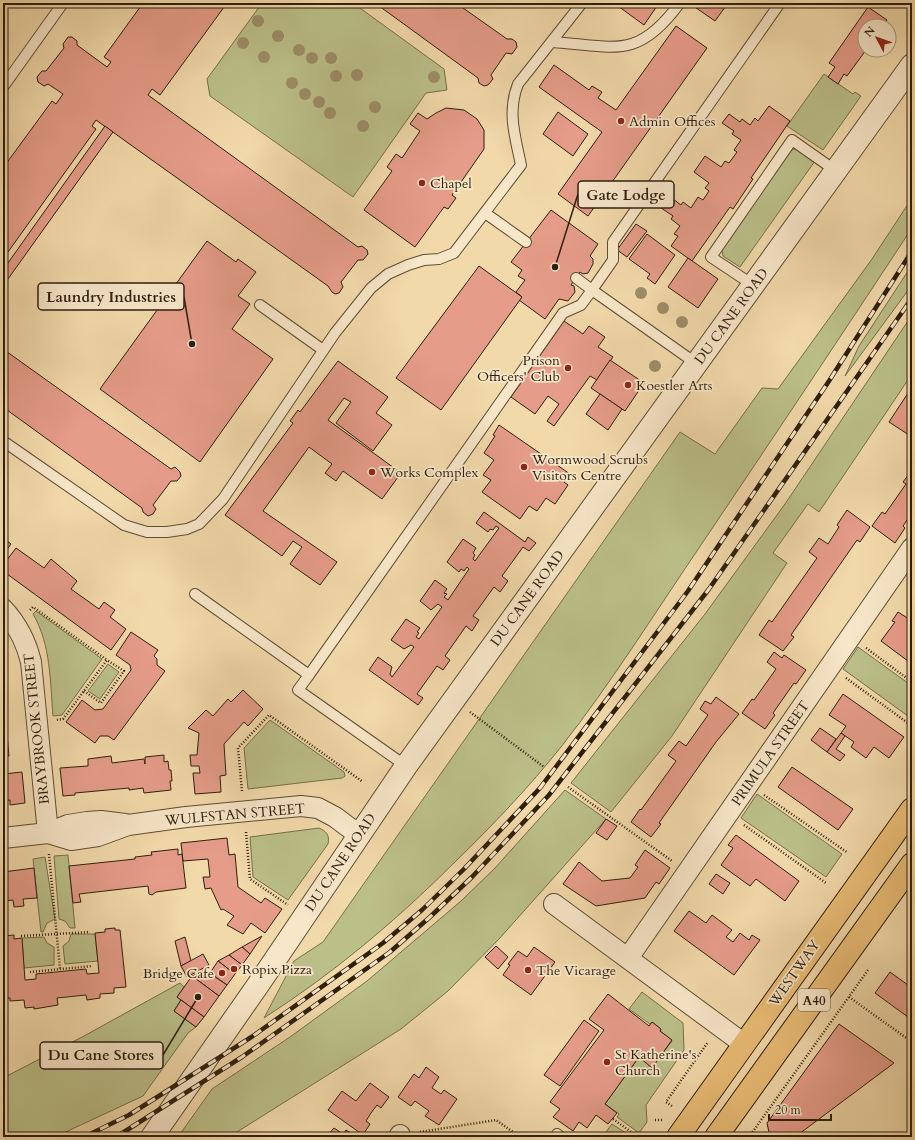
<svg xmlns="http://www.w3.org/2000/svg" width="915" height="1140" font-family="Cardo,serif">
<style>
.green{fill:#bbbf88;stroke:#746f4a}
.building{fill:#e59c89;stroke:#2d1f0c}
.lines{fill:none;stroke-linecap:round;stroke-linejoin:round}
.service-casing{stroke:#5e4e34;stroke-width:12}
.minor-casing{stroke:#5e4e34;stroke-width:22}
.tertiary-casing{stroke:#5e4e34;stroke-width:24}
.trunk-casing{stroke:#2d1f0c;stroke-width:24}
.path{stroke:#2d1f0c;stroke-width:2.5;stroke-dasharray:1 2;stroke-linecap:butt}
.service{stroke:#f7e6c8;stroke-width:10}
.minor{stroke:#f7e6c8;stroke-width:20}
.tertiary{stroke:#f7e6c8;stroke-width:22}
.trunk{stroke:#e9bc75;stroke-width:22}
.rail-casing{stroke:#2d1f0c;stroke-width:4.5}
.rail{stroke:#f7e6c8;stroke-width:3;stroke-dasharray:9;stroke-linecap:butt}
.tree{fill:#9d8d67}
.poi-dot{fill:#8f2418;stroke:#f7e6c8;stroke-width:1.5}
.labels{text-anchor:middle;stroke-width:3.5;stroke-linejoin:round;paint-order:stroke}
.shield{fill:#f7e6c8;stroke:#6a5b44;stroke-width:1}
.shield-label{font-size:13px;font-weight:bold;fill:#2d1f0c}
.poi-label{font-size:14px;fill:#2d1f0c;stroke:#f7e6c8;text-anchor:start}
.street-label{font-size:14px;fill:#2d1f0c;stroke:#f7e6c8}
.leader{fill:none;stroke:#2d1f0c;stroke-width:1.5}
.callout-dot{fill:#2d1f0c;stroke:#f7e6c8;stroke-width:1.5}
.callout{fill:#f7e6c8;stroke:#2d1f0c;stroke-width:1.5}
.callout-label{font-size:15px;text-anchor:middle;font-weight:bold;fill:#2d1f0c}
</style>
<rect width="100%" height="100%" fill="#f2d9aa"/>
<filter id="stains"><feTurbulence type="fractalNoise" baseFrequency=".005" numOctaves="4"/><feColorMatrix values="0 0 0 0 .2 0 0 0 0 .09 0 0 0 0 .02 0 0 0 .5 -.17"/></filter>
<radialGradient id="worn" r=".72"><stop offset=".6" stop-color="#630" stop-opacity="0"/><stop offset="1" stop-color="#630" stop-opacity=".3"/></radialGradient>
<g class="green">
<polygon points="262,3 353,3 444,69 447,90 426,93 353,197 210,96 207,79"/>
<polygon points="824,74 853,94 855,92 861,96 823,150 787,126"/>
<polygon points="794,149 798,150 815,161 740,267 723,256 722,248 790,151"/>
<path d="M 912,198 L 912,228 C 843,333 773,438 703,542 C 656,611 612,682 561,747 C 529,787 493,825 456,861 C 397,920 334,973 264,1018 L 294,961 L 323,942 L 680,432 L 715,454 L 762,388 L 778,389 L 872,259 Z"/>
<polygon points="912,265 912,285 845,376 859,346"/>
<polygon points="912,315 912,374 819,512 808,504 773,553 787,563 672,736 611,812 571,783 705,614 785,504"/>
<path d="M 36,611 L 102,659 L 62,715 L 53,716 C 50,681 51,645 33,614 Z"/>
<polygon points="858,647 912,686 912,719 843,669"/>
<polygon points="108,664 119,672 100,699 88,691"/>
<polygon points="270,720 344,772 345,776 342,778 248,789 244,748"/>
<polygon points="565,790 606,819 499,939 448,991 401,1029 229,1137 178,1137 212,1089 290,1037 367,981 461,901 495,868"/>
<polygon points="757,794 842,854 826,877 741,818"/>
<path d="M 319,828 C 326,831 330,835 328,844 L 288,900 L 253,877 L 250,837 Z"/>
<polygon points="68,855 75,928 70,928 65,921 59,919 54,856"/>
<polygon points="45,857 55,919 47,923 43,932 41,932 33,859"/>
<polygon points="71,934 95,934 98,961 65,964 63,946 69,941"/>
<polygon points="44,937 47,943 54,947 54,965 24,968 22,938"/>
<polygon points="180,983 184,987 177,997 181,1000 174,1011 196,1027 188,1033 143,1096 55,1137 3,1137 3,1078 84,1036"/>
<polygon points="642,992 683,1023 684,1050 646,1105 647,1122 639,1133 617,1117 619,1114 605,1104 639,1057 652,1067 672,1041 660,1031 661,1029 652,1022 650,1024 629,1009"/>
<polygon points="612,1124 632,1137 602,1137"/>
</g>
<g class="building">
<polygon points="143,3 227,3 160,95 152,89 148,95 358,247 362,246 367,250 368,254 363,260 358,260 341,282 343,287 339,293 335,294 332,292 328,286 96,120 92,126 96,129 3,259 3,168 52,101 56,104 63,94 48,84 44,86 38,82 37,77 42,71 46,71 64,48 63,44 68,37 72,37 77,41 77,45 107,67 111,62 104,57"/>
<polygon points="375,3 456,3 507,39 512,39 516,42 517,47 512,54 506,53 491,75 493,79 488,85 484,86 479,83 478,78"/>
<polygon points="620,3 659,3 644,25 618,6"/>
<polygon points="689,3 728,3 715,21"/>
<polygon points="868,7 887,20 883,26 865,26 866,50 847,76 844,74 838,84 828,77 835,67 829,63"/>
<polygon points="676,26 707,48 588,216 558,194 602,132 539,87 554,65 589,90 592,86 602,92 598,98 616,110"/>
<polygon points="769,106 790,121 751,178 753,179 733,209 730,207 692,261 671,246 678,236 674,234 680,226 671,219 673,216 661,208 669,196 681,205 683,202 691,208 698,197 703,200 709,191 705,188 709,183 694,172 705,156 721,167 725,161 729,163 737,152 734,150 741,140 732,134 734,131 722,123 729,114 740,122 742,119 750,125 755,118 758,121"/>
<polygon points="446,108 464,110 477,119 484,130 484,149 452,195 456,198 448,209 444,207 415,247 364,210 392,171 387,167 396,154 402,158 420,131 410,124 418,113 427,119 436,113"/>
<polygon points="558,112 588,134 573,156 543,134"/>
<polygon points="105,126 113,132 3,286 3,270"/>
<polygon points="551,210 598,244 590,256 593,259 593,264 588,273 583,274 580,272 571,285 574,286 575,292 568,301 559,299 545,319 519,300 522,297 516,292 525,280 518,276 522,270 511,262"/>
<polygon points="636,224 647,231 627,257 617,250"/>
<polygon points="647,234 675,255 655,284 647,278 650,274 629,259"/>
<polygon points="207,241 236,262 238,259 256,272 238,296 250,304 232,329 273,359 200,462 100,389"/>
<polygon points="688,258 718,279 698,308 668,287"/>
<polygon points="479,266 522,297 441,410 396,378"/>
<polygon points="564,321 583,334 589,326 605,337 598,347 613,357 597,380 590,376 554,426 547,421 559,404 548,396 535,414 511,397"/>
<polygon points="3,349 171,469 175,467 180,472 181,476 177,481 171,481 153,505 156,509 153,514 148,516 143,512 142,508 3,407"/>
<polygon points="610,360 644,383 625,411 591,388"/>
<polygon points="338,361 388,397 376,413 392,425 373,451 336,423 351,402 344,398 328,420 401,473 382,499 343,471 336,481 325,473 332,464 309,447 263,511 337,562 320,585 290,564 302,547 293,541 282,556 225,515 293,423 290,421 298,410 300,412"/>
<polygon points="912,387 912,437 889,422"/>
<polygon points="600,394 622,409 608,430 586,414"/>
<polygon points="499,425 570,474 564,482 568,485 555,504 546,498 537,511 529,506 520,519 482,492 491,480 483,475 494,460 484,453 495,436 493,435"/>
<polygon points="912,470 912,513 903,526 905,528 895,543 872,526 882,512 885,514 906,484 903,482"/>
<polygon points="847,510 870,527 860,542 857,540 791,635 794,637 783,651 759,635 769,620 772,622 817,558 809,552 819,538 828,544 839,527 837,525"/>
<polygon points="484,512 525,542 528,537 536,543 529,551 523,547 502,576 508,581 500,592 494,587 473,616 479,620 472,631 466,626 445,656 450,660 443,670 437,666 417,694 423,698 418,705 369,670 378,657 392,667 390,674 392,677 414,647 411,645 404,649 391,640 406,619 420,628 417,632 419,633 416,637 419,639 442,607 438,604 431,610 420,601 435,580 447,589 444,593 447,594 444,597 448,600 469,569 467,567 464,571 461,569 459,572 447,562 463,539 476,548 473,553 475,555 473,559 475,561 499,528 496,526 493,530 490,529 488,532 476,523"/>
<polygon points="3,538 11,544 3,555"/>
<polygon points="16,548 44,568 51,559 77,581 71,589 99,609 104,602 115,610 110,617 126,629 111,650 3,571 3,565"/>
<polygon points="898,612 912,621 912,664 881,641 895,622 892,621"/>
<polygon points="131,632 158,650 154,656 157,659 157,665 165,671 114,740 108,736 100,736 95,743 66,722 82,700 95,710 103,709 131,670 130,665 116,655"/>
<polygon points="774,652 782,658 784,655 806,670 796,684 794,683 773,713 775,715 765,729 742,713 752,699 754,700 776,669 767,662"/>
<polygon points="243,690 263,709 248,726 244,722 224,744 226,775 220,776 221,792 195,794 193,773 200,773 199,766 191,766 190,755 197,755 199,733 188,728 206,710 213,716 228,699 231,702"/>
<polygon points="3,694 9,756 3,757"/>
<polygon points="843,694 904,737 889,758 874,747 866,758 851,747 854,742 841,733 846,726 829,715"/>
<polygon points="716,697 739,714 716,742 659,823 661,824 651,837 631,822 640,809 641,810 676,761 668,755 679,741 686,746 708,715 700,709 705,701 711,704"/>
<polygon points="820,728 836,739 827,752 811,740"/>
<polygon points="841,733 845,736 836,749 845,755 840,761 827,752"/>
<polygon points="164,755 164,762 168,761 169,770 171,770 172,781 170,781 171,790 144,793 143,788 129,790 129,788 75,793 75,795 63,796 60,768 88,766 88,759 111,756 112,763 144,759 145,764 145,757"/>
<polygon points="792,767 853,809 838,830 778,787"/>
<polygon points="22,772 25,803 10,805 10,800 3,801 3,774"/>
<polygon points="606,819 617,826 607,840 596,833"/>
<polygon points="736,835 799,881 785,901 756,879 750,886 721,865 733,848 728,845"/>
<polygon points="227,838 229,855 235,854 238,887 261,903 265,898 282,909 265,933 251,923 243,934 227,925 234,916 223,909 221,910 211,888 205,889 203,877 210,877 208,859 183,861 181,843"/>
<polygon points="178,849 178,855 182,854 186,888 156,892 152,895 149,894 148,886 79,894 81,902 73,903 69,866 135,859 135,857 152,855 151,852"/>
<polygon points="645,850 670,868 659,884 656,882 645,898 596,906 563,884 579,862 602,881 630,878 638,867 635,865"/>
<polygon points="34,868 37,898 23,899 24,906 14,907 13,900 5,901 6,907 3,907 3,872"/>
<polygon points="716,874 730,883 723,894 709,884"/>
<polygon points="689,911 706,923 712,915 732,930 726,937 733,942 740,933 749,940 752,935 760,940 734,975 674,931"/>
<polygon points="115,928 115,930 120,930 126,987 114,988 114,993 100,994 100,998 87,1000 86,995 57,998 58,1005 34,1009 34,1007 25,1008 24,1000 10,1001 10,998 7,998 6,987 3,987 4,936 14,935 14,939 22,938 25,980 36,979 36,974 86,969 87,974 99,973 95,933 105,932 105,929"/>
<polygon points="262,936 250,954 242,947"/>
<polygon points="185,937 191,961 181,966 175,941"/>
<polygon points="496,946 508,957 498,969 485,957"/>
<polygon points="242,947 250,954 242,965 229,955"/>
<polygon points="534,947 555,962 531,995 503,975 510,965 508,964 518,951 527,957"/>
<polygon points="203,954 209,965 187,977 181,966"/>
<polygon points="229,955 242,965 235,974 218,961"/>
<polygon points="218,961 235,974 227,985 210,973"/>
<polygon points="205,970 227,985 219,996 192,976"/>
<polygon points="890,972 912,988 912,1020 875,993"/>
<polygon points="192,976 219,996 204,1017 177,997"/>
<polygon points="608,994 649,1026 652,1022 661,1029 660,1031 672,1040 652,1068 639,1057 605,1104 617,1113 608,1124 596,1115 587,1128 579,1122 573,1131 553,1117 560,1109 550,1102 604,1030 589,1019"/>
<polygon points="181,1000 204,1017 196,1027 174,1011"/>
<polygon points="584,1020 599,1031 560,1086 544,1075"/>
<polygon points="839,1024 894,1063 795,1137 770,1137 767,1123"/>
<polygon points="426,1067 439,1077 432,1088 441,1094 444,1090 457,1099 439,1125 425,1116 429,1111 415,1101 411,1106 398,1097 414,1074 419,1078"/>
<polygon points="370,1083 389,1097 381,1108 377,1105 371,1113 366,1121 370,1124 363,1135 328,1110 342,1091 356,1101"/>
<polygon points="334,1128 343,1134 346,1130 357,1137 326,1137"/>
</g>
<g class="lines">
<g class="service-casing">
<g id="service">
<path d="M 552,42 C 614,46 637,61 679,4"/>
<polyline points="3,87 63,3"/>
<polyline points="485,213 526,242"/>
<polyline points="576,278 592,290 613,260 613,242 780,3"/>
<polyline points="753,285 711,257 792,140 836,171"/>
<polyline points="260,305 323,350"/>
<path d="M 3,441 L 124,525 L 147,532 L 167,532 L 187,529 L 199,524 L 223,499 L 335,333 L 371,288 L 388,274 L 408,265 L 424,260 L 439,259 L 454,253 L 521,165 C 515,136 507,112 518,84 L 582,3"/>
<polyline points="195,594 309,675 298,690 406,766"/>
<polyline points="309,675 563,313 581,305 592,290 697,364"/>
<polyline points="557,1134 561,1137"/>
</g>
</g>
<g class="minor-casing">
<g id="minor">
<path d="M 3,609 C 18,625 26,641 31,662 L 48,833"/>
<polyline points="48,833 71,840 98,836 128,825 186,817 301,806 318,808 335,817 359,835"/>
<polyline points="3,838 48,833 68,825 87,822 101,821 125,824"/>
<polyline points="554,904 744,1044"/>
<polyline points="628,958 912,548"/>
<polyline points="399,1137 400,1135"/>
</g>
</g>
<g class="tertiary-casing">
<polyline id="tertiary" points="152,1137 258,985 406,766 912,65"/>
</g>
<g class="trunk-casing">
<g id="trunk">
<polyline points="678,1137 912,809"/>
<polyline points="716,1137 912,864"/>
</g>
</g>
<g class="path">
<polyline points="3,4 4,3"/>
<polyline points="30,610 33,607 107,660 63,719 56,720"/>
<polyline points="866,648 912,682"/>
<polyline points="846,678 912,726"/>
<polyline points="84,691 101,703 124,671 107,660"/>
<polyline points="470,712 544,767"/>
<polyline points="568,787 672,861"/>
<polyline points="242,791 238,748 269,715 363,782"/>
<polyline points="764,795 848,853"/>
<polyline points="744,825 826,883"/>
<polyline points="246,832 250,879 288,905"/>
<polyline points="49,854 60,969"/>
<polyline points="21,936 90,932"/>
<polyline points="30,972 92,966"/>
<polyline points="849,997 912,1042"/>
<polyline points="672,1106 666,1102 708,1042"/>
<polyline points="613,1119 638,1137"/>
<polyline points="655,1120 662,1120"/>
<polyline points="420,1132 496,1120 520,1137"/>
<polyline points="749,1137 868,970"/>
</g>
<use href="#service" class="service"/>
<use href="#minor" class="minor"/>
<use href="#tertiary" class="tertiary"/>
<use href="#trunk" class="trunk"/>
<g class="rail-casing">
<g id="rail">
<polyline points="84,1137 129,1115 253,1036 383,943 422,910 464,869 540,788 688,591 829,381 912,251"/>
<polyline points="116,1137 242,1057 390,952 430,917 472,877 549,795 709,589 912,298"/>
</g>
</g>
<use href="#rail" class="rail"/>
</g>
<g class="tree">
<circle cx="258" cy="21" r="6"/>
<circle cx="278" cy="36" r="6"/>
<circle cx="243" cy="43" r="6"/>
<circle cx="299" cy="50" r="6"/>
<circle cx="264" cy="57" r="6"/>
<circle cx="312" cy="58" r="6"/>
<circle cx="331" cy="58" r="6"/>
<circle cx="357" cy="75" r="6"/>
<circle cx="336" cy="76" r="6"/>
<circle cx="434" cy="77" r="6"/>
<circle cx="292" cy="83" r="6"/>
<circle cx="305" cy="94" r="6"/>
<circle cx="319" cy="102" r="6"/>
<circle cx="375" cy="107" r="6"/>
<circle cx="330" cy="113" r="6"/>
<circle cx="363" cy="126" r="6"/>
<circle cx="641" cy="293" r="6"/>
<circle cx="663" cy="308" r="6"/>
<circle cx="682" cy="322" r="6"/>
<circle cx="655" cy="366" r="6"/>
</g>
<g class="poi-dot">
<circle cx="621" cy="121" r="4"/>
<circle cx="422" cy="183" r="4"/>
<circle cx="568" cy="368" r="4"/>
<circle cx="628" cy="385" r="4"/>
<circle cx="524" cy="467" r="4"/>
<circle cx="372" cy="472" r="4"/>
<circle cx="234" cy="969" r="4"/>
<circle cx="528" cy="970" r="4"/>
<circle cx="222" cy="973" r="4"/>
<circle cx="607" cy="1062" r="4"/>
</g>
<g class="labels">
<rect class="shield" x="798" y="989" width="32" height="22" rx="3"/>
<g class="shield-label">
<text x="814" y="1005">A40</text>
</g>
<g class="poi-label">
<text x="629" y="126">Admin Offices</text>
<text x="430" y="188">Chapel</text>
<text x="560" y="365" text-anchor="end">Prison<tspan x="560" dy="16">Officers' Club</tspan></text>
<text x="636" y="390">Koestler Arts</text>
<text x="532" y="464">Wormwood Scrubs<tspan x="532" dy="16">Visitors Centre</tspan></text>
<text x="380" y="477">Works Complex</text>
<text x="242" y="974">Ropix Pizza</text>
<text x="536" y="975">The Vicarage</text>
<text x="214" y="978" text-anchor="end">Bridge Cafe</text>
<text x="615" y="1059">St Katherine's<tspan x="615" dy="16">Church</tspan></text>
</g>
<g class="street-label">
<text transform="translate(731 316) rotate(-54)" y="5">DU CANE ROAD</text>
<text transform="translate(527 598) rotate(-54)" y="5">DU CANE ROAD</text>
<text transform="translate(36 729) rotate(-96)" y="5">BRAYBROOK STREET</text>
<text transform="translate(770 753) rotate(-55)" y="5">PRIMULA STREET</text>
<text transform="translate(235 814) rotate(-5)" y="5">WULFSTAN STREET</text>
<text transform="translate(340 862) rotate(-56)" y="5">DU CANE ROAD</text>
<text transform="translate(794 973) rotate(-55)" y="5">WESTWAY</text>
</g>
</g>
<path class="leader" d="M555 267L578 194M192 344L184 297M198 997L163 1055"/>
<g class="callout-dot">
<circle cx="555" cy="267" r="4"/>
<circle cx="192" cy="344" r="4"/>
<circle cx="198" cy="997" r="4"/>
</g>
<g class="callout">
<rect x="578" y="181" width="96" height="27" rx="4"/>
<rect x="38" y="283" width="146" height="27" rx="4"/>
<rect x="40" y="1042" width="123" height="27" rx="4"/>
</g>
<g class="callout-label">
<text x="626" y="200">Gate Lodge</text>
<text x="111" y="302">Laundry Industries</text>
<text x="101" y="1060">Du Cane Stores</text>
</g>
<rect width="915" height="1140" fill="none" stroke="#f2d9aa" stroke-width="16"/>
<rect x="4" y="4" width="907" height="1132" fill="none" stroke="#2d1f0c" stroke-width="2"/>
<rect x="8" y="8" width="899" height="1124" fill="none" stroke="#2d1f0c"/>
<g transform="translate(877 38) rotate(311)"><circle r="19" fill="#f7e6c8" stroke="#a6967d"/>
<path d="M0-3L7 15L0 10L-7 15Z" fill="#8f2418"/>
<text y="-6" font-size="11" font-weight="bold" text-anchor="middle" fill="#2d1f0c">N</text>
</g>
<path d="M769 1114v6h62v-6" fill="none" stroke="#2d1f0c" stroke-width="2"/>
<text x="775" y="1114" font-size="12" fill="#2d1f0c" stroke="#f7e6c8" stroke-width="3" paint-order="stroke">20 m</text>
<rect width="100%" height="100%" filter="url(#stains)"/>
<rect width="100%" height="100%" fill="url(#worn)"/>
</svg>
